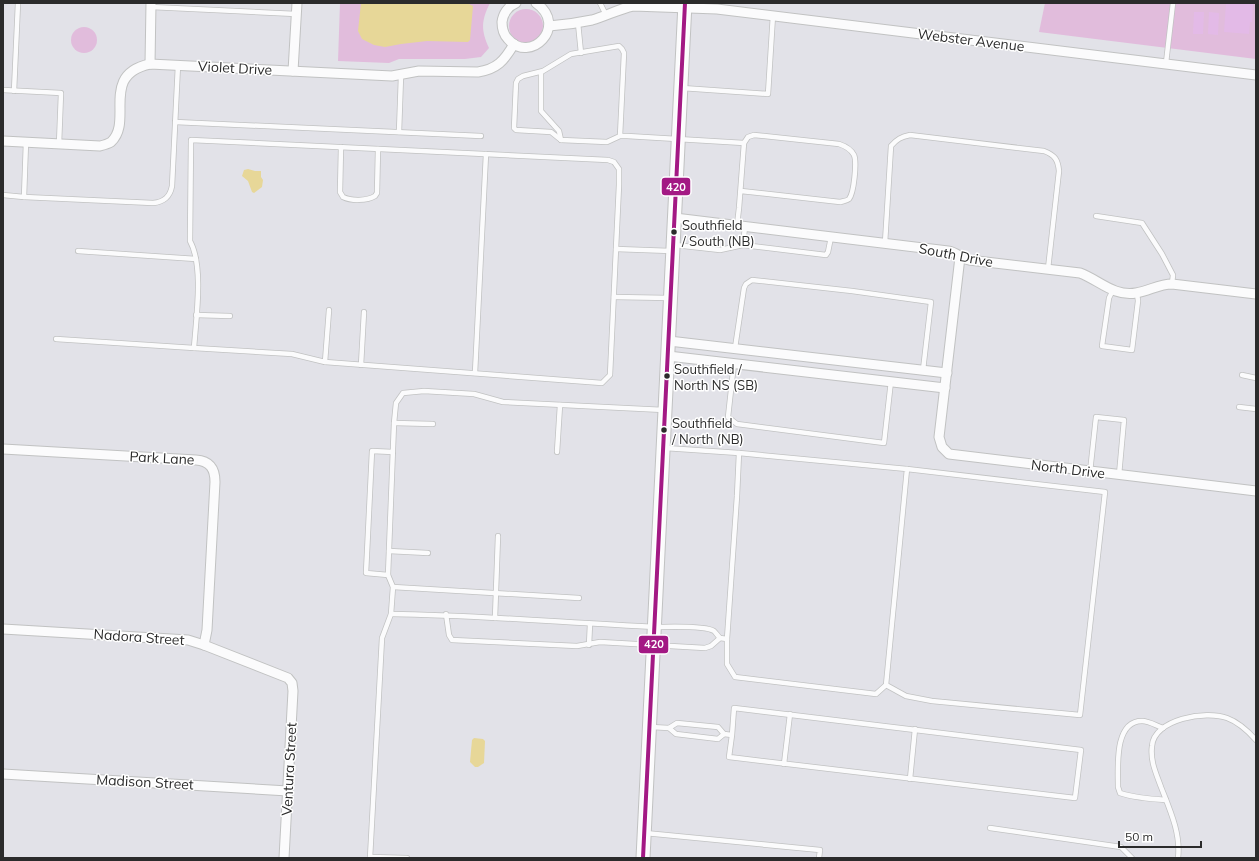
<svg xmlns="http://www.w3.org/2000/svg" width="1259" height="861" font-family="Mulish,sans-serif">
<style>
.green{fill:#e1bcdc}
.pitch{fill:#e3bae7}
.water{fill:#e7d798}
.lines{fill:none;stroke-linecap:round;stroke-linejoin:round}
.lane-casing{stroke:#c1c2c2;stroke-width:6}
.street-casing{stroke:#c1c2c2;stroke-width:11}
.secondary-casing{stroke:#c1c2c2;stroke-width:15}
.lane{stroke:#fbfbfc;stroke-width:4.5}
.street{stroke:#fbfbfc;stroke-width:9}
.secondary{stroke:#fbfbfc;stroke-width:13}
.bus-1-casing{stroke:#fff;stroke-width:7}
.bus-1{stroke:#a31984;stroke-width:4}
.bus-dot{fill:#2b2b2b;stroke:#fff;stroke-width:1.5}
.labels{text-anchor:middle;stroke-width:3;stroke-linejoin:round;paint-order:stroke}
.bus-label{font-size:13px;fill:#2b2b2b;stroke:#fff;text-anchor:start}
.street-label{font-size:14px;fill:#2b2b2b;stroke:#fff}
.line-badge{stroke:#fff;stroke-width:1.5}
.badge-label{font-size:11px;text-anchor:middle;font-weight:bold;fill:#fff}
</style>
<rect width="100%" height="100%" fill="#e2e2e8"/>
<g class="green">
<path d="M 340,3 L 490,3 C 481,21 481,30 489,48 L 481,57 L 465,59 L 399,59 L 389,63 L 338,61 Z"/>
<polygon points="1045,3 1256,3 1256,59 1039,32"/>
<circle cx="526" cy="26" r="17"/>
<circle cx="84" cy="40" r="13"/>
</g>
<g class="pitch">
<polygon points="1226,3 1253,3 1252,22 1250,22 1249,34 1224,32"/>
<polygon points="1194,12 1204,12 1203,34 1193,34"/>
<polygon points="1209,12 1219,13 1218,35 1208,34"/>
</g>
<g class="water">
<polygon points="361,3 467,3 473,6 470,40 468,42 427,41 401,44 385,47 374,45 362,39 358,31"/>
<polygon points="248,169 255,171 261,171 261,177 263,180 262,187 254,193 252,192 248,181 242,176 244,170"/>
<polygon points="474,738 483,739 485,741 484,763 478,767 475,767 470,762 472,740"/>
</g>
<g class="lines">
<g class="lane-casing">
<g id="lane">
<polyline points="600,3 606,15"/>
<polyline points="151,7 296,14"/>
<polyline points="578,23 581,53"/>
<polyline points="1166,63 1173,3"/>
<polyline points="541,72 541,111 559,131 561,140"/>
<polyline points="682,88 768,94 773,15"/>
<polyline points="3,90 61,93 59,144"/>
<polyline points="14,91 18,3"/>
<polyline points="175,122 481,136"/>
<polyline points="399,132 401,76"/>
<polyline points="620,136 624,53 622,49 619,46 571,54 543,71 523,76 518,79 516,83 514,128 516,130 551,132 561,140 607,142 620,136 627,136 744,143"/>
<path d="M 191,140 L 608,160 L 614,162 L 619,169 L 619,185 L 610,375 L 602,383 L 325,362 L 292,354 L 194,348 C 196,319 204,266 190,241 Z"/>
<path d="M 341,147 L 340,192 L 343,197 C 351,201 367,201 375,196 L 377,193 L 378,149"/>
<polyline points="3,195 24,197 26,142"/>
<path d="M 24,197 L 153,203 C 164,202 170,197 172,186 L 178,65"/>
<polyline points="1096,216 1142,223 1162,254 1173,275 1172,284"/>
<path d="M 737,225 L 739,208 L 744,143 L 748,137 L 754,135 L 839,144 C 845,146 851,149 854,155 C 857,162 854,193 849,199 C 847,201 843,201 840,202 L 741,191"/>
<path d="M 885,243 L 891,146 C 897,139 901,137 910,135 L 1044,151 C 1055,155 1058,160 1059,171 L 1048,269"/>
<polyline points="675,245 720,250 743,245 826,255 828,252 831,237"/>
<polyline points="743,245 745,227"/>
<polyline points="616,249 671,251"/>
<polyline points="78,251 196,259"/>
<polyline points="1113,290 1109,298 1102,346 1132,350 1138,301 1137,293"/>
<polyline points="614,297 670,298"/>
<polyline points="196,315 230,316"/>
<polyline points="56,339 194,348"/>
<polyline points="735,348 744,288 746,284 752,280 852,291 931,302 923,370"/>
<polyline points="325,362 329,310"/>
<polyline points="734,363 728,417 737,424 884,443 891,381"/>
<polyline points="361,365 364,312"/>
<polyline points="475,373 486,154"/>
<polyline points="1242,375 1256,378"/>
<polyline points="1239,407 1256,409"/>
<polyline points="394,423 433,424"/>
<polyline points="557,452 560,405"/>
<polyline points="1090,472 1096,417 1124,420 1119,475"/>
<polyline points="389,551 428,553"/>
<polyline points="388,575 366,573 372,451 393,452"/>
<polyline points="393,587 579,598"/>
<path d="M 391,614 C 479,615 567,623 655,627 C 667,627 705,625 714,631 C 716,633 718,636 720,638"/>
<polyline points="446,614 449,635 452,640 577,646 600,642 705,648 711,646 720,638 727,639 727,664 735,677 876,694 886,685 907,469 739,453 665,448"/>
<polyline points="495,618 498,536"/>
<polyline points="727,639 737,496 739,453"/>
<polyline points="589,645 590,624"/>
<polyline points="886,685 906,696 932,701 1080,715 1105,492 907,469"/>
<polyline points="651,727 669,728 676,734 718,739 724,734 732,735 729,757 1075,798 1081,750 734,708 732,735"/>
<polyline points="669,728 677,723 718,727 724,734"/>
<path d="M 1163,728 C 1157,726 1149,721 1142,721 C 1114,721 1118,767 1118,787 L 1120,793 C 1135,798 1150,799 1166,800"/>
<polyline points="784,764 790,714"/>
<polyline points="910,779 915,729"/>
<polyline points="990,828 1121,847 1132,858"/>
<polyline points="645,833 820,850 819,858"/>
<polyline points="370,857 407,858"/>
<polyline points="370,858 382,638 391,614 393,587 388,575 394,423 396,403 403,393 424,391 474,394 503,402 664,410"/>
<path d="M 1178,858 C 1181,834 1170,810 1161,787 C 1156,773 1150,761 1152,746 C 1154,719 1206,710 1227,718 C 1238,722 1248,731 1256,740"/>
</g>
</g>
<g class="street-casing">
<g id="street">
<path d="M 516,3 C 508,6 503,14 502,22 C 502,28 504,35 508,39 C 530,65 569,26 536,3"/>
<path d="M 549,26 C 564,25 578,23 592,20 C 606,16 619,9 633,6 L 717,9 L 1256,75"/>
<polyline points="150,64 151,3"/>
<polyline points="293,71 297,3"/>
<path d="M 3,141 L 100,146 C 104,145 108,144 111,142 C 134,121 99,75 150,64 L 392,76 L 419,71 L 478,72 C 497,69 504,61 514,44"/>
<path d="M 675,218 L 948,251 C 956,252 961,258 969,260 L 1080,273 C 1099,280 1114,297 1136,293 C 1149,291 1159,284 1172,284 L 1256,294"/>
<polyline points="960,257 939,437 942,447 949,454 1256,491"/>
<polyline points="669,341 947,373"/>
<polyline points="668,356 945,388"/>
<path d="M 3,449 L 196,460 C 210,461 215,469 215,482 L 207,630 L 204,645"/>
<polyline points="3,629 188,640 204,645 288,678 292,683 293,691 284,858"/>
<polyline points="3,774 288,791"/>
</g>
</g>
<g class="secondary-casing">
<polyline id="secondary" points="643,858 685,3"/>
</g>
<use href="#lane" class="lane"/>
<use href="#street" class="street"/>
<use href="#secondary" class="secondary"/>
<g class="bus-1-casing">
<polyline id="bus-1" points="643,858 685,3"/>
</g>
<use href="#bus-1" class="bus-1"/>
</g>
<g class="bus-dot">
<circle cx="674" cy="232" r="3.5"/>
<circle cx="667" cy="376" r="3.5"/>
<circle cx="664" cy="430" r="3.5"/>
</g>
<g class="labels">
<g class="bus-label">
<text x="682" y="230">Southfield<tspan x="682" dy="16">/ South (NB)</tspan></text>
<text x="674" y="374">Southfield /<tspan x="674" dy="16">North NS (SB)</tspan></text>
<text x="672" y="428">Southfield<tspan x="672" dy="16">/ North (NB)</tspan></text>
</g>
<g class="street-label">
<text transform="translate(971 40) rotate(7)" y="5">Webster Avenue</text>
<text transform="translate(235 68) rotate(3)" y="5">Violet Drive</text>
<text transform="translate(956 255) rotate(11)" y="5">South Drive</text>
<text transform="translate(162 458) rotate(3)" y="5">Park Lane</text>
<text transform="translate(1068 469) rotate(7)" y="5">North Drive</text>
<text transform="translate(139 637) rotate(4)" y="5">Nadora Street</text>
<text transform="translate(289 769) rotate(-87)" y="5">Ventura Street</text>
<text transform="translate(145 782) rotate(3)" y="5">Madison Street</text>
</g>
</g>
<g class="line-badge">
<rect x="661" y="177" width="30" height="19" rx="4" fill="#a31984"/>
<rect x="638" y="635" width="31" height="19" rx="4" fill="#a31984"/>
</g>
<g class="badge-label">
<text x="676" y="191">420</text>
<text x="654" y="648">420</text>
</g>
<rect width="1259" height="861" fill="none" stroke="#2b2b2b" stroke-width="8"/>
<path d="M1119 841v6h82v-6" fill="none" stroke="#2b2b2b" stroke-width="2"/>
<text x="1125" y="841" font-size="12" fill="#2b2b2b" stroke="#ffffff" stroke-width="3" paint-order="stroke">50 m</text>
</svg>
